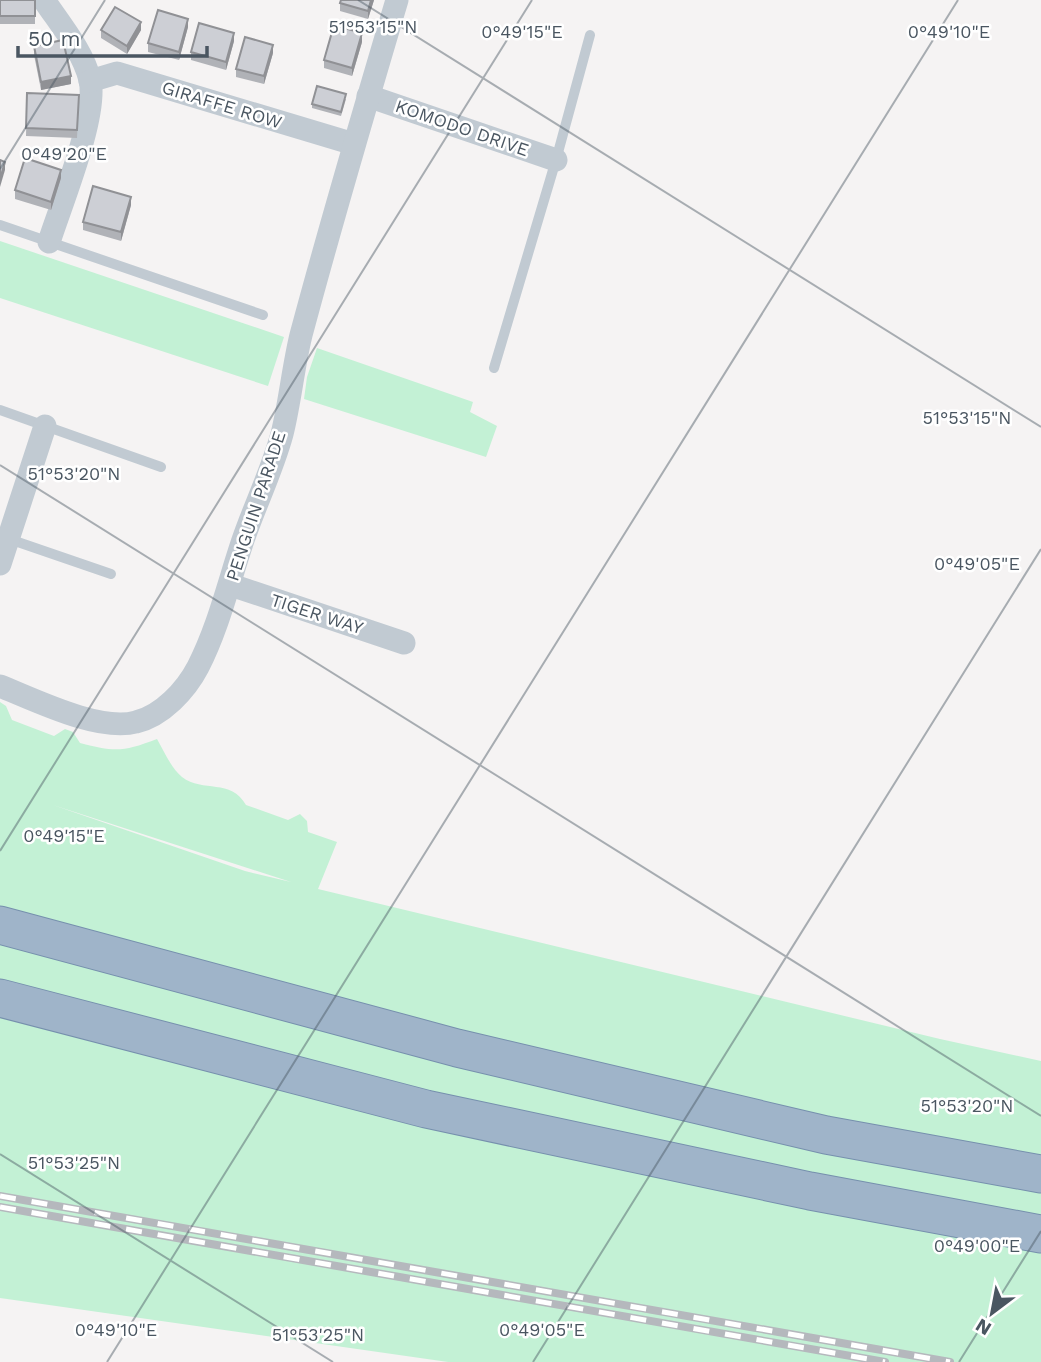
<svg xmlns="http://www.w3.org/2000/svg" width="1041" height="1362" font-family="'Work Sans',sans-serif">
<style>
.green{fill:#c3f1d5;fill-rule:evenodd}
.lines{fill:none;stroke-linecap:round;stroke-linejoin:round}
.trunk-casing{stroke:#7690ad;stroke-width:39}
.service{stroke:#c1cad2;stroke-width:10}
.minor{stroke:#c1cad2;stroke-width:23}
.trunk{stroke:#9fb4c9;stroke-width:37}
.rail-casing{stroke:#b5b8bd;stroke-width:8}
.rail{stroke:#fff;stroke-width:5;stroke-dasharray:16;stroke-linecap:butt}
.wall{fill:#b0b2b7}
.shaded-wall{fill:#909195}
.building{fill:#cdcfd5;stroke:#909195;stroke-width:2}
.ticks{fill:none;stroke:#4a5661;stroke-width:2;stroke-opacity:0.45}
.labels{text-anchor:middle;stroke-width:5;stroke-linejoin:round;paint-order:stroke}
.street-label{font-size:18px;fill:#4a5661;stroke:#fff}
.ticks-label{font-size:18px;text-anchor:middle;fill:#4a5661;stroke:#fff;stroke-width:5;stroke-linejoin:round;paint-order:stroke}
</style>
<rect width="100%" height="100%" fill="#f5f3f3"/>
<g class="green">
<polygon points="0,241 284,337 268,386 0,298"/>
<polygon points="317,348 473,402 470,412 497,426 486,457 304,399 307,377"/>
<path d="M 0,702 L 6,706 L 12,720 L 54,736 L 65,729 L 73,732 L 80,743 C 115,752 123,752 157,739 C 164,751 171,768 182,777 C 203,793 231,778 246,805 L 288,820 L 300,814 L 307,821 L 308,832 L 337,842 L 318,889 L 940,1039 L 1041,1061 L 1041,1362 L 448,1362 L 0,1298 ZM 53,805 L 291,882 L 245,871 Z"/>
</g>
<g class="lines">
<g class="trunk-casing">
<g id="trunk">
<polyline points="0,925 457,1048 826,1135 1041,1174"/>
<polyline points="0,998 426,1109 810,1191 1041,1234"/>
</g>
</g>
<g class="service">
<polyline points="0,225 263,315"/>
<polyline points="494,368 556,160 590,35"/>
<polyline points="0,410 161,467"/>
<polyline points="9,539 111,574"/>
</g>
<g class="minor">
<path d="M 44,0 C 60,24 83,51 90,80 C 98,115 61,204 49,242"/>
<polyline points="90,81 117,73 354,144"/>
<polyline points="368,96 556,160"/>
<polyline points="0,564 45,426"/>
<polyline points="231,585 404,643"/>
<path d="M 0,686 C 35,700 99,732 136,722 C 162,716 186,690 198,667 C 218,628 228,585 242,543 C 254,507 272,471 282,434 C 290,402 293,368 301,335 C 331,223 364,111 397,0"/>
</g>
<use href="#trunk" class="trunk"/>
<g class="rail-casing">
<g id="rail">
<polyline points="0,1196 950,1362"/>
<polyline points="0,1207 885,1362"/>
</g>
</g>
<use href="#rail" class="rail"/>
</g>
<g class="wall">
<rect x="0" y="0" width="35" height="24"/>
<polygon points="374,0 368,19 340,11 340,3"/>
<polygon points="188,27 179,60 148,52 148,43"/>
<polygon points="101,30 141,30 127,54 101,38"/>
<polygon points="234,41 226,70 191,60 191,52"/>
<polygon points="362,42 352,76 324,68 324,60"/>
<polygon points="34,46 71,84 41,90 34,55"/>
<polygon points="273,53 264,84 236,77 236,69"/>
<polygon points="27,93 79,95 77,138 26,136"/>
<polygon points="346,99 341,116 312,108 312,104"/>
<polygon points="61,178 51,210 15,199 15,190"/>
<polygon points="131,205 121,241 83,230 83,222"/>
</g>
<g class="shaded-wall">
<polygon points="371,0 374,0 368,19 368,11"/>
<polygon points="188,19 188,27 179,60 179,52"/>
<polygon points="141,22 141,30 127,54 127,46"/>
<polygon points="234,33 234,41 226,70 226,62"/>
<polygon points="362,33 362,42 352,76 352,68"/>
<polygon points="273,45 273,53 264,84 264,76"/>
<polygon points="71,76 71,84 41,90 41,82"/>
<polygon points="5,162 5,170 0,187 0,179"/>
<polygon points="61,170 61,178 51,210 51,202"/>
<polygon points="131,197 131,205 121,241 121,232"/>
</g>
<g class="building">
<rect x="0" y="0" width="35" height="16"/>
<polygon points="341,0 371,0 368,11 340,3"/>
<polygon points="115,7 141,22 127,46 101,30"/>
<polygon points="158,10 188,19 179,52 148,43"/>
<polygon points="199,23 234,33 226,62 191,52"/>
<polygon points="334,25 362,33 352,68 324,60"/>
<polygon points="245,37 273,45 264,76 236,69"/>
<polygon points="63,40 71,76 41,82 34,46"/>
<polygon points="317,86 346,94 341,112 312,104"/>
<polygon points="27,93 79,95 77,130 26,128"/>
<polygon points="25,158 61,170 51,202 15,190"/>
<polygon points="0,160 5,162 0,179"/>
<polygon points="93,186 131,197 121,232 83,222"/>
</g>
<path class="ticks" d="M 358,0 L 1041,427M 0,169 L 105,0M 0,465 L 1041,1116M 0,851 L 532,0M 0,1154 L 333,1362M 107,1362 L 958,0M 533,1362 L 1041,549M 959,1362 L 1041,1231"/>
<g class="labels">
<g class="street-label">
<text transform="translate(222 105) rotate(17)" y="6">GIRAFFE ROW</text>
<text transform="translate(462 128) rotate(19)" y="6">KOMODO DRIVE</text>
<text transform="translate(256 506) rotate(-72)" y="6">PENGUIN PARADE</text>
<text transform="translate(317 614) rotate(18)" y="6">TIGER WAY</text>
</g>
</g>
<g class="ticks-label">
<text x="373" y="33">51°53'15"N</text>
<text x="522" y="38">0°49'15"E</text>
<text x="949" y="38">0°49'10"E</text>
<text x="64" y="160">0°49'20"E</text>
<text x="967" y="424">51°53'15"N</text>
<text x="74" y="480">51°53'20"N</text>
<text x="977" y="570">0°49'05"E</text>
<text x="64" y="842">0°49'15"E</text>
<text x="967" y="1112">51°53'20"N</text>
<text x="74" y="1169">51°53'25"N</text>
<text x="977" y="1252">0°49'00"E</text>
<text x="116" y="1336">0°49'10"E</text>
<text x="542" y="1336">0°49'05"E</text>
<text x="318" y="1341">51°53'25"N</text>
</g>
<g transform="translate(992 1313) rotate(212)" stroke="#ffffff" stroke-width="5" paint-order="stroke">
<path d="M0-5L12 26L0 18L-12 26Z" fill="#4a5661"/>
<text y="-10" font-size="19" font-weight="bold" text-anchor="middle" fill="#4a5661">N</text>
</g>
<path d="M18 46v10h189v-10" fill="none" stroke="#4a5661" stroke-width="3.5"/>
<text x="28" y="46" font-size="21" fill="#4a5661" stroke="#ffffff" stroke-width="5" paint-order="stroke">50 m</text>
</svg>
